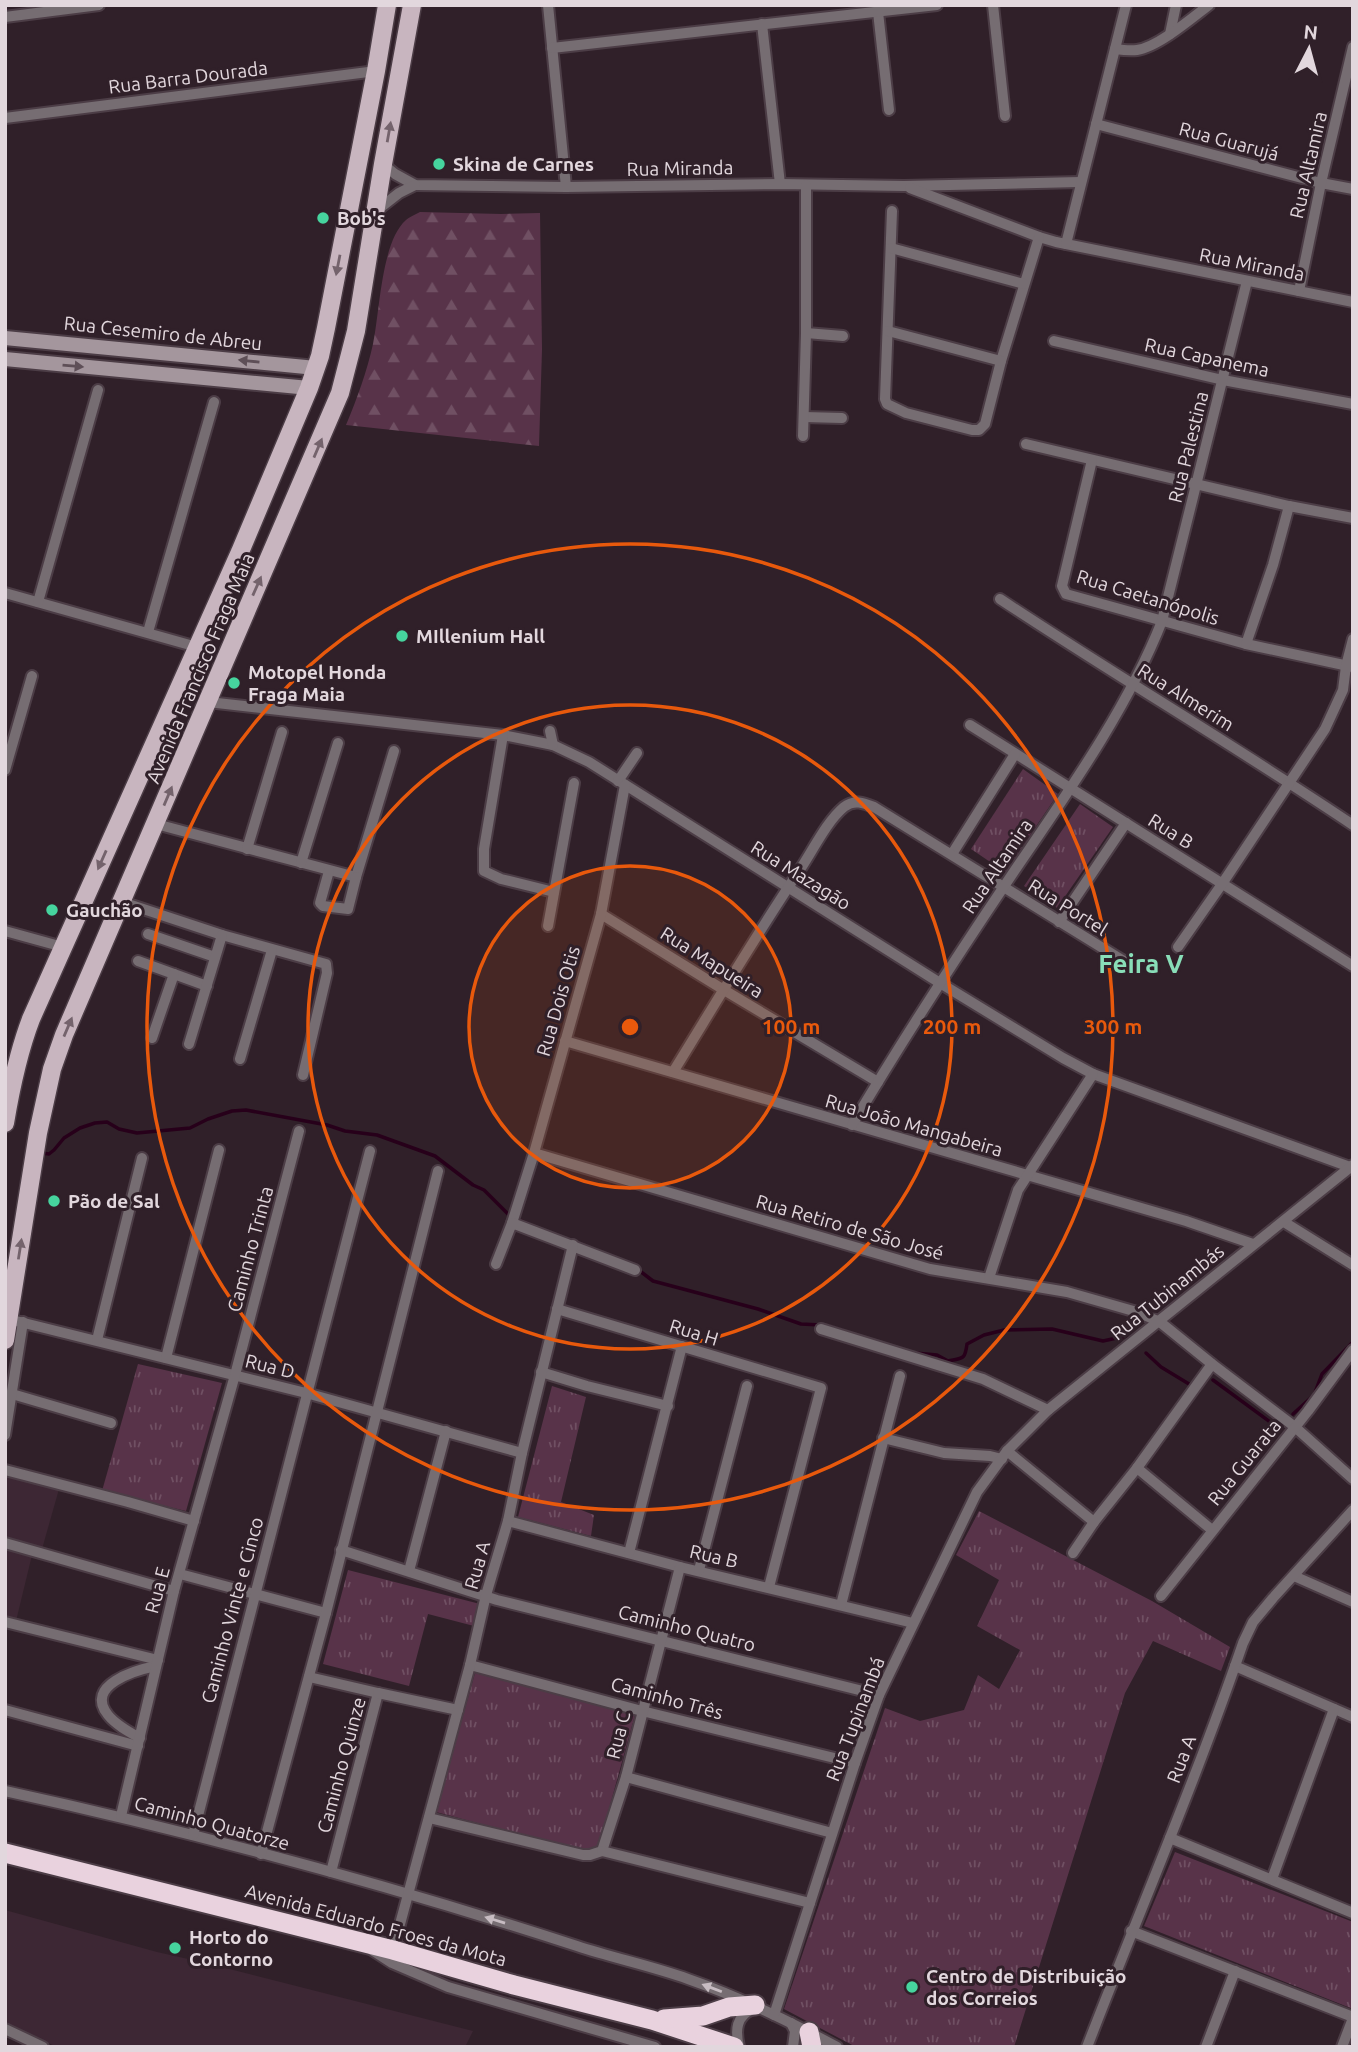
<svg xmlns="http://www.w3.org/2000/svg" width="1358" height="2052" font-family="Ubuntu,sans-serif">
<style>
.built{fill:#3d2734}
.forest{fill:url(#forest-firs)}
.park{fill:url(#park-tufts)}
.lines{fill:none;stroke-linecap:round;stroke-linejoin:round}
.stream{stroke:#27001a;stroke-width:3.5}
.street-casing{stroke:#4c3d46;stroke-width:14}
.secondary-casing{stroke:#4c3d46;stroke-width:18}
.primary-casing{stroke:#4c3d46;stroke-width:21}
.highway-casing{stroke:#4c3d46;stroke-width:23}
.street{stroke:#766d72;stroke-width:10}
.secondary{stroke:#a4969d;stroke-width:14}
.primary{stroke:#c8b5bf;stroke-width:18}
.highway{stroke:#e9d2de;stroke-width:19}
.oneway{fill:#74636c}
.oneway2{fill:#5e4f57}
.oneway3{fill:#c7bcc2}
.ring{fill:none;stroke:#e8590c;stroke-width:3.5}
.poi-dot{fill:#46d49e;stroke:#302029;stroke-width:2.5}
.labels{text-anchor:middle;stroke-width:6;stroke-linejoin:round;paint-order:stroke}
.street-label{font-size:19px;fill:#e2d7dd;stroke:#302029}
.poi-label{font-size:19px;font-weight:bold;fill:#e2d7dd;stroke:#302029;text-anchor:start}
.district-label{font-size:26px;font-weight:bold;fill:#89deb8;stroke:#302029}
.centre{fill:#e8590c;stroke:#302029;stroke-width:3.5}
.ring-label{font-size:21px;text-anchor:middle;font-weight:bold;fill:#e8590c;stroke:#302029;stroke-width:6;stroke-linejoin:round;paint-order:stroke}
</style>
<defs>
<pattern id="forest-firs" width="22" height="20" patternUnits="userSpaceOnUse" patternTransform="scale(1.75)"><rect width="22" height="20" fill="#583349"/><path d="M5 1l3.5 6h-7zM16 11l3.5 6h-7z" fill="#705063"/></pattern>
<pattern id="park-tufts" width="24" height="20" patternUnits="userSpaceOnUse" patternTransform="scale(1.75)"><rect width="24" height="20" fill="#583349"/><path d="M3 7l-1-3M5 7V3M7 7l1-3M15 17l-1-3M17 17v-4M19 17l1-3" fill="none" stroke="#705063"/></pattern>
</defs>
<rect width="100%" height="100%" fill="#302029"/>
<g class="built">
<polygon points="5,1475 59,1489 42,1549 5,1538"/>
<polygon points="5,1547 32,1555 16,1621 5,1618"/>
<polygon points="5,1910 157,1952 206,1963 473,2031 465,2047 57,2047 5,2024"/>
</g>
<path class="forest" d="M 420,212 L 501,214 L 540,213 L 542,349 L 539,446 L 346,425 C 357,399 367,371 373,344 C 380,312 381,242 406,220 C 409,217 415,215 420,212 Z"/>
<g class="park">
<polygon points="1023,769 1058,794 1005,872 971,849"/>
<polygon points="1080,804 1113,827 1057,908 1024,886"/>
<polygon points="138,1364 222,1383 186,1511 102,1491"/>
<polygon points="552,1386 586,1397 561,1502 594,1515 591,1536 518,1517"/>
<polygon points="979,1511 1152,1601 1230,1647 1221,1671 1153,1641 1125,1693 1014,2047 856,2047 784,2009 885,1708 920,1721 964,1710 978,1675 999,1689 1020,1650 977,1626 999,1580 956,1555"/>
<polygon points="348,1570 480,1604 474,1626 428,1614 409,1686 323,1664"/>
<polygon points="475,1673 635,1715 599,1845 589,1850 571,1848 436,1812"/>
<polygon points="1175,1852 1353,1922 1353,2009 1144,1926"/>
</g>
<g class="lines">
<g class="stream">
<polyline points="42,1153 49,1154 54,1150 64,1138 80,1128 95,1123 107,1122 119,1129 137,1133 190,1128 208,1119 232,1111 246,1110 327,1125 345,1131 377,1135 435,1156 473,1185 484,1190 510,1216 529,1224"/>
<polyline points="636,1268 653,1281 758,1309 801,1324 821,1325"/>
<polyline points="828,1326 844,1331"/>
<path d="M 915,1353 L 937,1355 L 948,1361 C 963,1358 965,1360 967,1344 L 984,1335 L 1004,1330 L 1052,1329 L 1103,1341 L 1126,1336"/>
<polyline points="1146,1353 1161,1367 1189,1384"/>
<polyline points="1213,1380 1277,1427"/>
<polyline points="1293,1414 1314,1395 1322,1374 1353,1342"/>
</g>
<g class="street-casing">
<g id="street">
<polyline points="548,5 566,187"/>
<polyline points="993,5 1005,116"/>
<polyline points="878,12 889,110"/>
<polyline points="5,17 99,5"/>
<polyline points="762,24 780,184"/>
<polyline points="1170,34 1176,5"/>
<polyline points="552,48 937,5"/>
<path d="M 1115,49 C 1122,50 1130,51 1137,50 C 1158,47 1192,18 1209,5"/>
<polyline points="5,118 376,71"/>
<polyline points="1096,124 1321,183 1353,189"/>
<polyline points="383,164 395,174 415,185 566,187 780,184 904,186 1080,182"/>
<polyline points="910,188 1039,237 1056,242 1353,302"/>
<polyline points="376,211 399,193 415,185"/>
<polyline points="892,211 885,399 887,404 906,413 972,430 979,430 985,424 1001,361 1039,237"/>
<polyline points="1066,244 1126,5"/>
<polyline points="891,248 1024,284"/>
<polyline points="1299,291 1321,183 1353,47"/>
<polyline points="888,331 1001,361"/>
<polyline points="806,333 843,336"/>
<polyline points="1054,341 1223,380 1353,404"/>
<polyline points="804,417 842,418"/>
<polyline points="803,436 806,333 806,185"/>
<polyline points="1026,444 1289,506 1353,518"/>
<polyline points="1092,460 1062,586 1066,594 1246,644 1353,667"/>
<polyline points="5,593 197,647"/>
<path d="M 1000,599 C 1116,676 1237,747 1353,825"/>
<polyline points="38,602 98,390"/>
<polyline points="148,632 214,402"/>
<polyline points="1246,644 1273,565 1289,506"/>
<polyline points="208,702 503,735 553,745 589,762 940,983 1063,1058 1093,1074 1350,1167"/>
<polyline points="970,725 1353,966"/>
<polyline points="550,731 553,745"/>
<polyline points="503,735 484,849 484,871 501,879 554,892"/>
<polyline points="5,770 32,676"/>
<polyline points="618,781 637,753"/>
<polyline points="156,824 356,877 394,751"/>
<polyline points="247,849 282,732"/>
<polyline points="952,854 1015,754"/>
<polyline points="301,863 338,743"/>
<polyline points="329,871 320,903 323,906 348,909 356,877"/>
<polyline points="122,902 222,935 326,964 327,973 303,1075"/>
<polyline points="601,914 724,990 878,1082"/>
<polyline points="1059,922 1126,823"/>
<polyline points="548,926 574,783"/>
<polyline points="5,931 63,947"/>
<polyline points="148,934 215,957"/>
<polyline points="1178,947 1222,884 1325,729 1343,690 1346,666 1353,639"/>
<polyline points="138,961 207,986"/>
<polyline points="152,1038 174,974"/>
<polyline points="565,1041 1186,1221 1253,1244"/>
<polyline points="189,1044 222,935"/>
<polyline points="240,1059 272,950"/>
<path d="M 673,1072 C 715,1004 756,935 801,868 C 813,850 827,821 844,807 C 854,799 864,803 874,807 L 1127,963"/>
<path d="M 852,1125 C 903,1039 957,956 1013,873 C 1066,795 1127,710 1162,621 L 1247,281"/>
<polyline points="534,1153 930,1269 1067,1292 1137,1312 1160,1322 1212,1364 1295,1427 1353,1479"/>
<polyline points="1284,1222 1353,1265"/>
<polyline points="512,1223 534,1153 601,914 625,785"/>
<polyline points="496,1264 512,1223 635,1270"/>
<polyline points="989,1278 1018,1190 1093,1074"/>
<polyline points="557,1309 821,1388 769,1587"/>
<polyline points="8,1319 306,1393 522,1453"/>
<polyline points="821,1329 983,1379 1048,1410"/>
<polyline points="97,1340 142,1158"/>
<polyline points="166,1358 219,1150"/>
<polyline points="541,1372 587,1386 668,1406"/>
<polyline points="12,1394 111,1423"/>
<polyline points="5,1435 23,1322"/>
<polyline points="883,1438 944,1453 990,1456 1002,1459"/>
<polyline points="1007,1451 1094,1522"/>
<polyline points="1137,1468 1212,1530"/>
<polyline points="5,1470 128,1502 194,1521"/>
<polyline points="508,1521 680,1567 913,1623"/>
<polyline points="5,1543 174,1591"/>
<polyline points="341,1550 497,1600 879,1695"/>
<polyline points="629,1553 682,1346"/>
<polyline points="1073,1553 1094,1522 1137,1468 1212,1364"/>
<polyline points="699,1570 747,1386"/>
<polyline points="409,1571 446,1431"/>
<polyline points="180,1574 326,1613"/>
<polyline points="1294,1576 1353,1602"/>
<polyline points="1161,1596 1308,1411 1353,1350"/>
<polyline points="841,1605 900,1376"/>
<polyline points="5,1622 158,1660"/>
<polyline points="470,1665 642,1711 855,1763"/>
<polyline points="1235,1666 1353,1717"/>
<polyline points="309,1677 378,1693 331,1872"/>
<polyline points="378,1693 458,1710"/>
<polyline points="5,1710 138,1746"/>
<path d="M 140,1738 C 129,1732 116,1725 108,1715 C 84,1685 136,1670 156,1666"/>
<polyline points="626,1777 832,1833"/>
<path d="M 5,1791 C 198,1833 389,1885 577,1946 C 613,1958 652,1966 688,1979 C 740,1997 789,2021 837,2047"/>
<polyline points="121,1816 174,1591 235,1375 299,1131"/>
<polyline points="429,1818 583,1855 590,1855 602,1851 626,1777 680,1567"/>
<polyline points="193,1835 370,1151"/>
<polyline points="1170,1838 1353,1913"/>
<polyline points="602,1851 810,1903"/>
<polyline points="261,1854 326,1613 438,1171"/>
<polyline points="1272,1879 1334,1709"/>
<polyline points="1131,1931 1353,2017"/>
<polyline points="372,1950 392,1963 448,1987 655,2047"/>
<polyline points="393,1950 470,1665 486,1595 508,1521 522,1453 573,1245"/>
<polyline points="774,2015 855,1763 879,1695 977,1492 1007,1451 1048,1410 1353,1165"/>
<polyline points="791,2023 795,2031 793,2047"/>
<polyline points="5,2029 43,2047"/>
<path d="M 739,2047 C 735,2030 736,2016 753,2009"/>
<path d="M 1087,2047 C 1139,1912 1196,1780 1243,1643 L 1253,1622 L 1273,1598 L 1353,1510"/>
<polyline points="1206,2047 1235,1971"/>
<polyline points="1342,2047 1353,2018"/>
</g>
</g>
<g class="secondary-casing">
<g id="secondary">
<polyline points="5,338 316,368"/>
<polyline points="5,359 309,388"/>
</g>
</g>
<g class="primary-casing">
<g id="primary">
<path d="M 5,1123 C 11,1087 18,1053 31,1019 L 240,552 L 309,388 L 320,356 L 326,328 L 376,71 L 387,5"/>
<polyline points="5,1340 38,1133 52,1069 64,1035 340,393 356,331 383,164 412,5"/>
</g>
</g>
<g class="highway-casing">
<g id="highway">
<polyline points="5,1853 393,1950 514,1985 652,2020 734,2047"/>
<polyline points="664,2019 703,2016 729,2007 755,2005"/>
<polyline points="809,2032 812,2047"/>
</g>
</g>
<use href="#street" class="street"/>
<use href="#secondary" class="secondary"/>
<use href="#primary" class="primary"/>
<use href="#highway" class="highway"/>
</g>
<defs><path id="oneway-solid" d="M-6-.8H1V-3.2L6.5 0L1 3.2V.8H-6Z" transform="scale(1.75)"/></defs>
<g class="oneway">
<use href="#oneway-solid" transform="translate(389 132) rotate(-80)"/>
<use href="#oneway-solid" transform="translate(338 265) rotate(101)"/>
<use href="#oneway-solid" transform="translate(318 448) rotate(-67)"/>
<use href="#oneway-solid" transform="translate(257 586) rotate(-66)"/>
<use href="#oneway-solid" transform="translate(168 796) rotate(-67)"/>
<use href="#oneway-solid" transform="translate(102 860) rotate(114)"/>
<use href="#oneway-solid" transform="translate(68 1027) rotate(-67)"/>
<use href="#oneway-solid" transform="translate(20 1249) rotate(-81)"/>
</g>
<g class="oneway2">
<use href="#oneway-solid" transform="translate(249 361) rotate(-174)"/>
<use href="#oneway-solid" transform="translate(73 366) rotate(5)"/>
</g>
<g class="oneway3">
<use href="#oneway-solid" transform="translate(495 1920) rotate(-163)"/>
<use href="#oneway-solid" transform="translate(712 1988) rotate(-159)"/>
</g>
<circle cx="630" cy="1027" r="161" fill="#e8590c" fill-opacity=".12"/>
<g class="ring">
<circle cx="630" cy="1027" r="161"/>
<circle cx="630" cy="1027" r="322"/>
<circle cx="630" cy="1027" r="483"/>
</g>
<g class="poi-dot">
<circle cx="439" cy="164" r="7"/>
<circle cx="323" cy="218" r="7"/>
<circle cx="402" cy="636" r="7"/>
<circle cx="234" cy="683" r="7"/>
<circle cx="52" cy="910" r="7"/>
<circle cx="54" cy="1201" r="7"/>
<circle cx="175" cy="1948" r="7"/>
<circle cx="912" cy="1987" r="7"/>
</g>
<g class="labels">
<g class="street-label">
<text transform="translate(188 77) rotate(-7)" y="7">Rua Barra Dourada</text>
<text transform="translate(1229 141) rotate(15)" y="7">Rua Guarujá</text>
<text transform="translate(1308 165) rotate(-77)" y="7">Rua Altamira</text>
<text transform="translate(680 168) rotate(-1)" y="7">Rua Miranda</text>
<text transform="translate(1252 264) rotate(11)" y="7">Rua Miranda</text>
<text transform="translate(163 333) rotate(6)" y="7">Rua Cesemiro de Abreu</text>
<text transform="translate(1207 357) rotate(12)" y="7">Rua Capanema</text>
<text transform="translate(1188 447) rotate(-76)" y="7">Rua Palestina</text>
<text transform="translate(1148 597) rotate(17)" y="7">Rua Caetanópolis</text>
<text transform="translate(200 668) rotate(-67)" y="7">Avenida Francisco Fraga Maia</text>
<text transform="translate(1186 697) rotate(32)" y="7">Rua Almerim</text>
<text transform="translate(1171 831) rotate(32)" y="7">Rua B</text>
<text transform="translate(997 866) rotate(-56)" y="7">Rua Altamira</text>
<text transform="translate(801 875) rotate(32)" y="7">Rua Mazagão</text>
<text transform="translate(1068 907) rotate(32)" y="7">Rua Portel</text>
<text transform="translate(712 962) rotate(32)" y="7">Rua Mapueira</text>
<text transform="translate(558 1001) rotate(-74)" y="7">Rua Dois Otis</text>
<text transform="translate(914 1125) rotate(16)" y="7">Rua João Mangabeira</text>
<text transform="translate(850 1227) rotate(16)" y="7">Rua Retiro de São José</text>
<text transform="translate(250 1249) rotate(-75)" y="7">Caminho Trinta</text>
<text transform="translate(1167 1292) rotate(-39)" y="7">Rua Tubinambás</text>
<text transform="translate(694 1332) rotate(17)" y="7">Rua H</text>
<text transform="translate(270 1366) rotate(14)" y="7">Rua D</text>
<text transform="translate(1244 1462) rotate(-51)" y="7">Rua Guarata</text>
<text transform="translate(714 1556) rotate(13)" y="7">Rua B</text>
<text transform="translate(477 1565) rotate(-74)" y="7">Rua A</text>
<text transform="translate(157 1590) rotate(-75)" y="7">Rua E</text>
<text transform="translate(232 1610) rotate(-75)" y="7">Caminho Vinte e Cinco</text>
<text transform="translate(687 1628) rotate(14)" y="7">Caminho Quatro</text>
<text transform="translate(667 1698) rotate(15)" y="7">Caminho Três</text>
<text transform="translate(855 1719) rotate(-69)" y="7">Rua Tupinambá</text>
<text transform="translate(618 1735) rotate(-76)" y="7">Rua C</text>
<text transform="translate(1181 1759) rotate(-69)" y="7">Rua A</text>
<text transform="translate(341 1765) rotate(-75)" y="7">Caminho Quinze</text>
<text transform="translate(212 1823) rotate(15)" y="7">Caminho Quatorze</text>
<text transform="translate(376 1925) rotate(15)" y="7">Avenida Eduardo Froes da Mota</text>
</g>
<g class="poi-label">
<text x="453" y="171">Skina de Carnes</text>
<text x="337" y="225">Bob's</text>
<text x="416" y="643">MIllenium Hall</text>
<text x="248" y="679">Motopel Honda<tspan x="248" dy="22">Fraga Maia</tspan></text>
<text x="66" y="917">Gauchão</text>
<text x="68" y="1208">Pão de Sal</text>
<text x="189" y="1944">Horto do<tspan x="189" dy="22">Contorno</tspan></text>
<text x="926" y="1983">Centro de Distribuição<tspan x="926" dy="22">dos Correios</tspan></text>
</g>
<g class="district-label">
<text x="1141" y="973">Feira V</text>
</g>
</g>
<circle cx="630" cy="1027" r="10" class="centre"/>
<g class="ring-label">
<text x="791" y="1034">100 m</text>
<text x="952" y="1034">200 m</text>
<text x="1113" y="1034">300 m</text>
</g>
<rect width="1358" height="2052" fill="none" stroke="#e2d7dd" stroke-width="14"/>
<g transform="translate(1309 49) rotate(6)" stroke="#302029" stroke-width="5" paint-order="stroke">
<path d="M0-5L12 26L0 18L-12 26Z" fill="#e2d7dd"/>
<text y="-10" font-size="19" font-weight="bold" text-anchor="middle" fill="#e2d7dd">N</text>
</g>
</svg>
